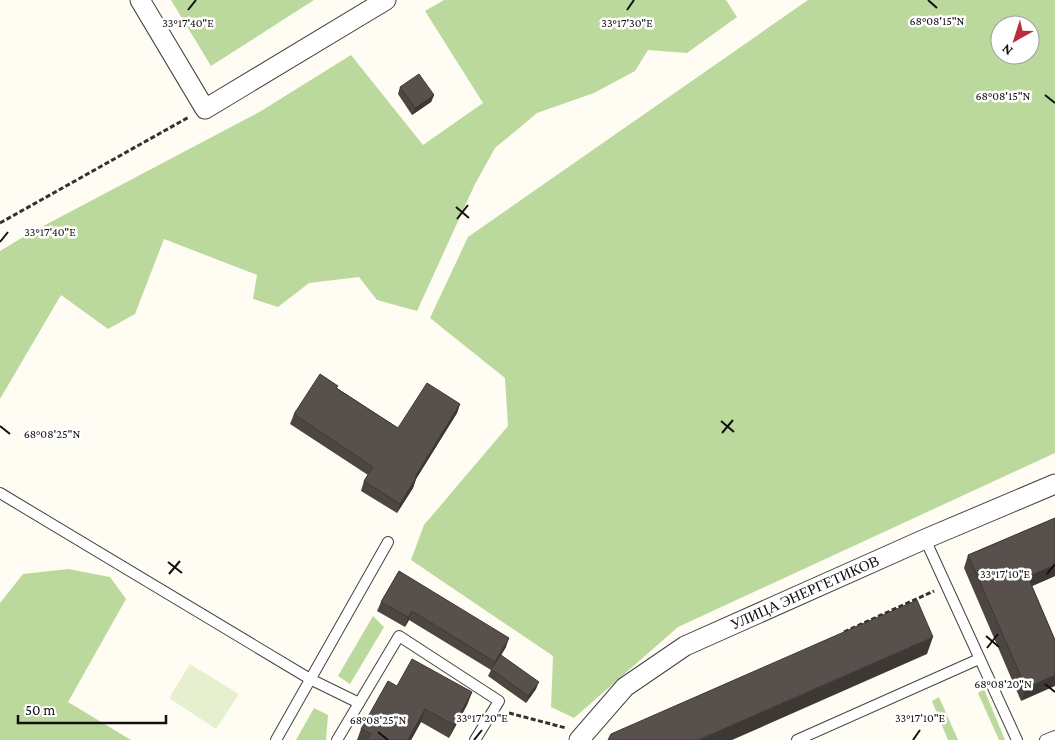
<svg xmlns="http://www.w3.org/2000/svg" width="1055" height="740" font-family="'Crimson Pro',serif">
<style>
.forest{fill:#bbd99d;fill-rule:evenodd}
.pitch{fill:#e6f0cf}
.lines{fill:none;stroke-linecap:round;stroke-linejoin:round}
.service-casing{stroke:#434343;stroke-width:12}
.minor-casing{stroke:#434343;stroke-width:21}
.path{stroke:#323232;stroke-width:3;stroke-dasharray:5 2.5;stroke-linecap:butt}
.service{stroke:#fff;stroke-width:10}
.minor{stroke:#fff;stroke-width:19}
.wall{fill:#4c4541}
.shaded-wall{fill:#3e3835}
.building{fill:#58504c;stroke:#3e3835}
.ticks{fill:none;stroke:#101010;stroke-width:2}
.labels{text-anchor:middle;stroke-width:5;stroke-linejoin:round;paint-order:stroke}
.street-label{font-size:15px;fill:#101010;stroke:#fff}
.ticks-label{font-size:12px;text-anchor:middle;fill:#101010;stroke:#fff;stroke-width:5;stroke-linejoin:round;paint-order:stroke}
</style>
<rect width="100%" height="100%" fill="#fefcf3"/>
<g class="forest">
<polygon points="171,0 314,0 211,66"/>
<polygon points="444,0 726,0 737,17 687,53 648,50 635,71 594,93 537,113 495,148 475,184 417,311 377,300 359,277 309,283 278,307 253,299 257,275 164,239 135,314 108,329 61,295 0,399 0,251 30,233 261,111 351,55 423,145 483,103 425,11"/>
<path d="M 808,0 L 1055,0 L 1055,453 L 678,627 L 574,718 L 551,707 L 553,656 L 411,560 L 424,525 L 508,426 L 505,378 L 430,318 L 468,237 ZM 1000,25 L 1030,25 L 1030,55 L 1000,55 Z"/>
<polygon points="68,569 110,577 126,599 68,702 131,740 0,740 0,603 23,574"/>
<polygon points="373,616 384,627 350,684 338,676"/>
<polygon points="984,689 1005,740 999,740 978,693"/>
<polygon points="939,697 958,740 948,740 932,701"/>
<polygon points="314,708 328,715 326,740 296,740"/>
</g>
<polygon class="pitch" points="190,664 239,694 216,729 169,698"/>
<g class="lines">
<g class="service-casing">
<g id="service">
<polyline points="0,493 310,679 359,703"/>
<polyline points="925,539 1017,740"/>
<polyline points="276,740 388,542"/>
<polyline points="337,740 399,636 499,701 475,740"/>
<polyline points="797,740 979,659"/>
<polyline points="1045,740 1055,736"/>
</g>
</g>
<g class="minor-casing">
<g id="minor">
<polyline points="140,0 205,109 386,0"/>
<path id="s1" d="M 579,740 L 625,687 L 685,646 L 925,539 L 1055,484"/>
</g>
</g>
<g class="path">
<polyline points="0,223 189,117"/>
<polyline points="844,632 934,591"/>
<polyline points="509,713 566,728"/>
</g>
<use href="#service" class="service"/>
<use href="#minor" class="minor"/>
</g>
<g class="wall">
<polygon points="400,87 434,95 431,102 412,115 398,94"/>
<polygon points="338,386 337,388 398,428 460,404 457,413 416,479 413,488 397,513 361,491 364,481 368,475 290,424 294,414"/>
<polygon points="1055,518 1055,576 1032,586 1055,640 1021,701 964,568 968,555"/>
<polygon points="399,571 506,647 500,657 536,689 526,703 488,676 491,670 409,620 405,627 377,611 381,602"/>
<polygon points="472,692 467,705 449,738 421,722 411,740 357,740 361,729"/>
</g>
<g class="shaded-wall">
<polygon points="434,95 431,102 412,115 415,108"/>
<polygon points="460,404 457,413 416,479 413,488 397,513 400,504 415,477"/>
<polygon points="1055,565 1055,576 1023,590 1028,577"/>
<polygon points="412,611 409,620 405,627 408,617"/>
<polygon points="933,637 927,654 732,740 698,740"/>
<polygon points="509,638 506,647 491,671 495,662"/>
<polygon points="1055,675 1055,686 1021,701 1026,688"/>
<polygon points="539,682 536,689 526,703 528,696"/>
<polygon points="472,692 467,705 449,738 454,725"/>
<polygon points="425,709 421,722 411,740 408,740"/>
</g>
<g class="building">
<polygon points="419,74 434,95 415,108 400,87"/>
<polygon points="320,374 338,386 336,388 398,428 427,383 460,404 415,477 416,478 400,504 364,481 373,467 294,414"/>
<polygon points="1055,518 1055,565 1028,577 1055,640 1055,675 1026,688 968,555"/>
<polygon points="399,571 509,638 495,662 412,611 408,617 381,602"/>
<polygon points="917,600 933,637 698,740 608,740 611,734"/>
<polygon points="501,655 539,682 528,696 491,669"/>
<polygon points="412,659 472,692 454,725 425,709 408,740 367,740 371,734 361,729 388,681 397,686"/>
</g>
<path class="ticks" d="M 928,0 L 937,8M 188,10 L 196,0M 627,10 L 634,0M 1045,95 L 1055,103M 456,207 L 469,218M 457,219 L 468,205M 0,242 L 8,232M 721,421 L 734,432M 0,426 L 10,434M 722,433 L 733,420M 168,562 L 182,573M 169,574 L 180,561M 1047,574 L 1055,564M 986,636 L 999,647M 987,648 L 998,634M 1045,684 L 1055,692M 378,732 L 388,740M 474,740 L 482,730M 913,740 L 920,730"/>
<g class="labels">
<g class="street-label">
<text dy="5" stroke="none"><textPath href="#s1" startOffset="274">УЛИЦА ЭНЕРГЕТИКОВ</textPath></text>
</g>
</g>
<g class="ticks-label">
<text x="937" y="25">68°08'15"N</text>
<text x="188" y="27">33°17'40"E</text>
<text x="627" y="27">33°17'30"E</text>
<text x="1003" y="100">68°08'15"N</text>
<text x="50" y="236">33°17'40"E</text>
<text x="52" y="438">68°08'25"N</text>
<text x="1005" y="578">33°17'10"E</text>
<text x="1003" y="688">68°08'20"N</text>
<text x="482" y="722">33°17'20"E</text>
<text x="920" y="722">33°17'10"E</text>
<text x="378" y="724">68°08'25"N</text>
</g>
<g transform="translate(1015 40) rotate(219)"><circle r="24" fill="#ffffff" stroke="#9f9f9f"/>
<path d="M0-4L9 19L0 12L-9 19Z" fill="#bb2c3a"/>
<text y="-8" font-size="14" font-weight="bold" text-anchor="middle" fill="#101010">N</text>
</g>
<path d="M18 715v8h148v-8" fill="none" stroke="#101010" stroke-width="2.5"/>
<text x="25" y="715" font-size="15" fill="#101010" stroke="#ffffff" stroke-width="4" paint-order="stroke">50 m</text>
</svg>
